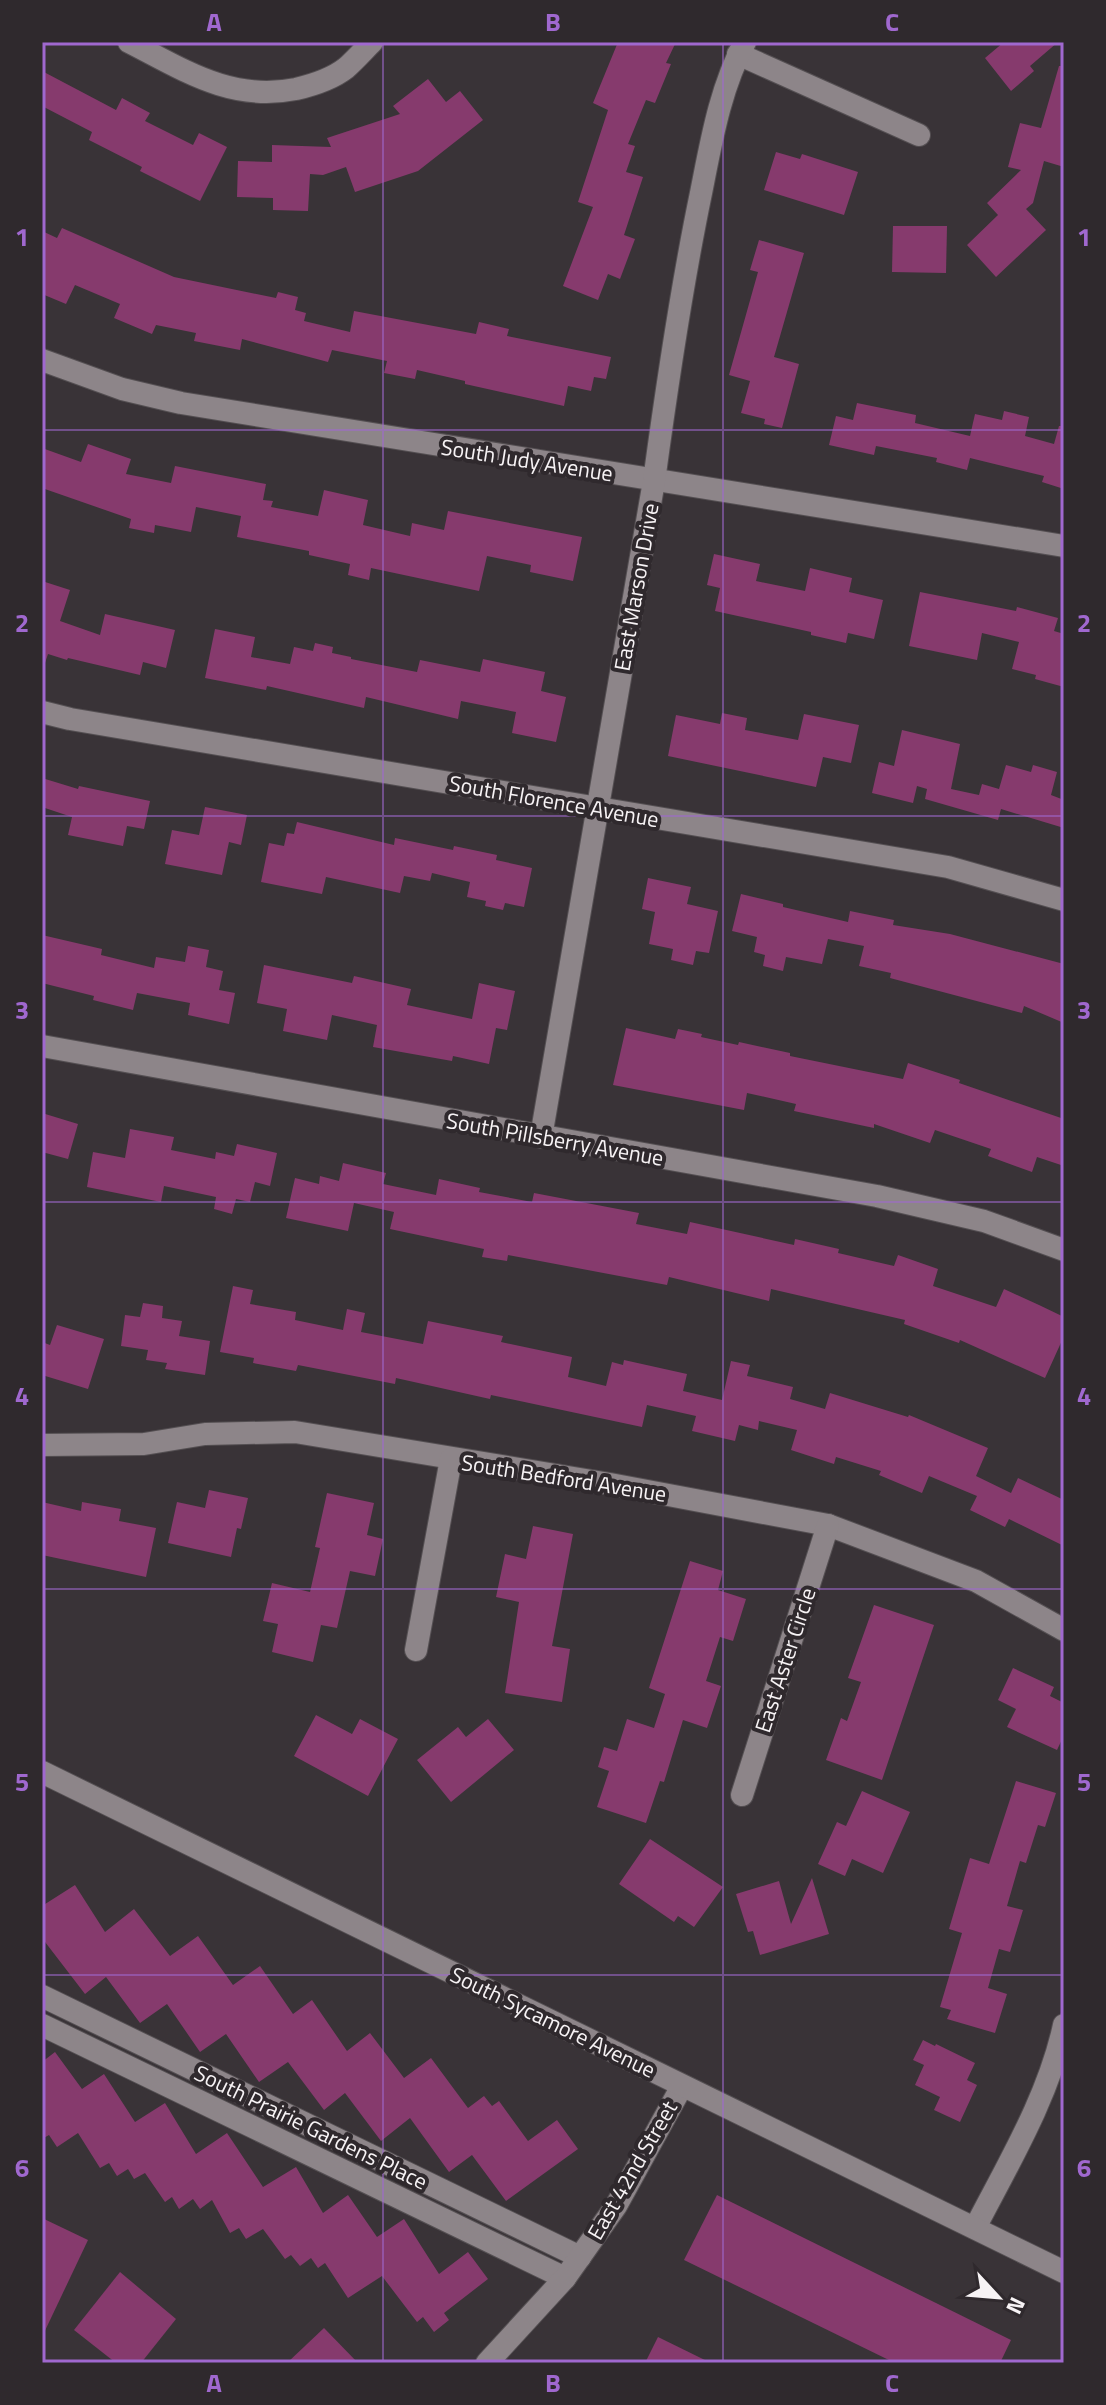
<svg xmlns="http://www.w3.org/2000/svg" width="1106" height="2405" font-family="'Titillium Web',sans-serif">
<style>
.building{fill:#863a6d}
.lines{fill:none;stroke-linecap:round;stroke-linejoin:round}
.minor-casing{stroke:#544f52;stroke-width:24}
.secondary-casing{stroke:#544f52;stroke-width:24}
.minor{stroke:#8d8589;stroke-width:22}
.secondary{stroke:#8d8589;stroke-width:22}
.grid{fill:none;stroke:#a068cf;stroke-width:2;stroke-opacity:0.55}
.labels{text-anchor:middle;stroke-width:8;stroke-linejoin:round;paint-order:stroke}
.street-label{font-size:22px;fill:#f7f3f5;stroke:#2f292d}
.neatline{fill:none;stroke:#a068cf;stroke-width:3}
.grid-label{font-size:26px;text-anchor:middle;font-weight:bold;fill:#a068cf}
</style>
<rect width="100%" height="100%" fill="#393337"/>
<g class="building">
<polygon points="618,42 676,42 666,63 671,64 655,103 646,100 628,144 635,146 626,172 643,177 624,235 635,239 620,279 608,274 598,300 563,286 593,207 578,202 608,110 593,103"/>
<polygon points="1004,42 1058,42 1030,66 1034,71 1011,91 985,58"/>
<polygon points="1059,66 1064,66 1064,167 1044,161 1033,203 1026,209 1046,230 996,277 967,245 998,215 987,203 1021,170 1008,167 1020,123 1041,128"/>
<polygon points="42,71 116,110 122,98 150,113 145,121 193,145 199,133 227,147 200,201 140,171 142,167 89,140 92,132 42,106"/>
<polygon points="428,79 446,102 460,91 483,120 418,171 355,192 346,167 323,175 310,174 308,211 273,210 273,198 237,197 238,161 272,162 272,145 331,147 327,138 400,114 393,106"/>
<polygon points="776,152 800,159 802,154 858,172 844,215 764,190"/>
<polygon points="893,226 947,226 946,273 892,272"/>
<polygon points="62,228 174,277 276,298 278,292 298,297 295,310 306,313 304,321 350,332 354,311 476,334 479,322 509,329 507,336 611,357 606,379 594,377 591,391 568,386 564,406 465,384 465,381 417,370 415,379 384,373 387,361 332,350 328,362 242,339 240,350 194,341 196,333 156,325 152,334 114,318 120,304 75,285 66,304 42,294 42,231 57,238"/>
<polygon points="759,240 804,253 774,357 799,364 782,428 764,424 765,419 741,413 750,381 729,375 758,272 750,270"/>
<polygon points="857,403 916,415 915,423 970,436 975,414 1002,420 1004,411 1029,417 1025,436 1054,444 1059,426 1064,426 1064,489 1042,482 1044,476 970,458 967,470 936,462 937,458 876,446 874,455 829,445 836,416 853,420"/>
<polygon points="88,444 131,459 126,474 171,483 175,466 266,484 263,500 273,501 271,507 318,516 324,490 368,500 363,525 410,536 412,523 444,530 448,511 582,537 573,581 530,572 531,565 487,556 479,591 371,568 369,580 348,575 350,564 309,555 309,551 237,537 241,516 196,507 191,532 155,525 154,533 129,528 131,519 42,488 42,448 81,462"/>
<polygon points="714,554 760,564 756,581 805,591 810,568 852,578 849,592 883,600 874,639 848,633 846,643 811,635 811,632 715,611 720,588 707,585"/>
<polygon points="42,581 70,590 60,621 100,635 105,614 175,630 166,668 143,662 140,675 68,658 67,660 48,654 45,663 42,663"/>
<polygon points="920,592 1016,611 1017,607 1058,618 1054,631 1064,634 1064,687 1035,679 1036,675 1012,669 1019,642 982,633 977,660 909,646"/>
<polygon points="215,629 255,637 251,657 290,664 294,647 313,651 315,643 333,647 332,653 351,657 351,659 417,672 420,660 480,672 483,659 545,672 541,691 566,697 556,742 512,733 516,712 461,701 458,719 366,697 364,708 267,686 266,690 205,678"/>
<polygon points="722,713 747,718 745,730 798,740 804,714 859,725 851,763 823,757 816,787 668,756 676,715 720,724"/>
<polygon points="902,730 960,744 951,789 979,795 982,784 999,789 1006,765 1031,772 1033,765 1057,772 1051,795 1064,800 1064,828 1001,809 998,820 925,799 927,789 917,786 913,803 872,793 879,762 894,766"/>
<polygon points="42,778 78,789 79,786 150,801 144,829 127,826 123,846 68,835 72,817 42,807"/>
<polygon points="205,807 247,815 241,845 229,842 222,875 165,864 172,830 199,835"/>
<polygon points="297,822 394,845 395,838 453,850 454,846 497,855 496,860 532,868 524,907 505,903 503,910 485,906 486,901 467,897 470,882 432,873 430,881 404,876 400,893 326,877 322,894 261,882 269,843 284,846 287,833 294,834"/>
<polygon points="648,878 691,887 687,904 718,911 709,953 696,951 693,965 671,960 673,949 649,944 655,912 642,909"/>
<polygon points="741,894 783,904 783,907 848,922 850,911 894,920 893,925 950,934 1064,964 1064,1023 1024,1006 1022,1013 890,978 891,973 859,966 864,946 828,939 822,964 786,957 783,971 763,966 765,955 754,952 757,937 732,931"/>
<polygon points="42,935 102,949 101,955 154,968 156,957 185,962 188,946 209,950 206,967 223,971 219,990 235,993 229,1024 188,1015 190,1003 137,993 133,1010 93,1000 94,996 42,983"/>
<polygon points="264,965 352,983 354,976 411,989 407,1005 472,1019 479,983 515,991 507,1030 496,1028 489,1064 453,1056 452,1061 373,1047 377,1025 332,1015 327,1040 283,1031 287,1009 257,1003"/>
<polygon points="626,1028 675,1039 678,1029 702,1034 701,1037 738,1045 739,1042 790,1053 790,1056 903,1079 908,1063 960,1080 959,1083 1064,1119 1064,1166 1037,1157 1032,1172 988,1156 991,1149 935,1130 930,1143 874,1124 874,1128 794,1111 796,1104 747,1093 744,1110 613,1085"/>
<polygon points="42,1113 78,1124 68,1159 42,1152"/>
<polygon points="130,1129 174,1137 171,1150 215,1159 216,1152 234,1156 237,1144 277,1153 270,1186 255,1182 250,1202 236,1199 232,1214 214,1209 216,1197 164,1186 161,1202 87,1187 93,1152 125,1158"/>
<polygon points="343,1163 386,1173 383,1184 436,1195 439,1179 480,1188 479,1192 532,1202 534,1193 639,1213 636,1224 687,1234 690,1222 794,1245 795,1239 839,1249 838,1253 894,1266 898,1255 938,1269 933,1286 996,1307 1004,1289 1039,1305 1064,1317 1064,1336 1045,1378 960,1340 959,1343 904,1324 905,1320 771,1289 769,1301 669,1277 667,1285 508,1255 507,1261 482,1257 484,1249 390,1229 394,1212 354,1203 348,1231 286,1218 295,1178 319,1184 320,1176 339,1181"/>
<polygon points="233,1286 253,1290 250,1304 296,1312 295,1320 343,1330 347,1309 365,1313 361,1332 423,1344 428,1321 503,1336 501,1342 572,1357 568,1377 606,1386 612,1362 623,1365 624,1360 687,1374 683,1391 722,1400 731,1361 750,1365 747,1376 793,1387 790,1399 825,1409 830,1393 908,1417 909,1415 988,1448 976,1476 1011,1493 1018,1478 1064,1500 1064,1546 1009,1519 1005,1527 970,1510 977,1496 929,1476 922,1493 879,1475 881,1471 836,1457 834,1464 791,1450 797,1430 759,1421 758,1430 739,1425 735,1441 692,1431 696,1416 647,1405 642,1427 491,1395 490,1399 396,1378 395,1384 298,1365 296,1371 253,1363 254,1358 220,1352"/>
<polygon points="143,1303 163,1306 162,1318 182,1321 179,1336 210,1341 205,1375 165,1369 167,1363 146,1360 148,1350 121,1346 125,1315 140,1317"/>
<polygon points="57,1325 104,1339 88,1389 42,1375 42,1342 50,1345"/>
<polygon points="209,1490 248,1498 241,1529 237,1528 231,1557 168,1543 177,1502 205,1508"/>
<polygon points="327,1493 374,1503 367,1535 383,1539 375,1576 350,1571 337,1628 321,1625 313,1662 272,1652 278,1624 263,1621 272,1583 310,1592 320,1548 315,1547"/>
<polygon points="42,1502 81,1511 82,1502 121,1509 119,1521 156,1528 146,1577 42,1555"/>
<polygon points="533,1526 573,1534 552,1646 570,1649 562,1702 505,1693 519,1602 496,1597 505,1554 526,1559"/>
<polygon points="690,1561 723,1571 718,1590 746,1599 733,1641 720,1637 706,1681 721,1686 707,1728 683,1720 664,1782 660,1781 646,1823 597,1807 609,1771 598,1767 604,1747 617,1751 627,1719 654,1728 665,1694 649,1688"/>
<polygon points="874,1605 934,1625 882,1780 826,1760 841,1718 847,1721 861,1682 848,1678"/>
<polygon points="1013,1668 1054,1687 1050,1696 1064,1703 1064,1735 1057,1750 1007,1727 1016,1709 998,1700"/>
<polygon points="316,1715 352,1734 360,1719 398,1739 368,1796 294,1756"/>
<polygon points="488,1719 514,1750 451,1802 417,1760 458,1727 466,1737"/>
<polygon points="1016,1781 1056,1793 1045,1827 1038,1825 1026,1863 1020,1861 1007,1906 1023,1910 1010,1952 999,1949 988,1988 1007,1994 995,2033 947,2019 951,2010 940,2007 962,1933 949,1929 970,1858 989,1864"/>
<polygon points="862,1791 910,1812 883,1873 852,1859 845,1876 818,1864 837,1822 846,1826"/>
<polygon points="650,1839 723,1887 694,1927 678,1916 674,1922 619,1884"/>
<polygon points="812,1878 829,1934 760,1955 753,1931 748,1932 736,1894 779,1881 791,1924"/>
<polygon points="75,1885 105,1932 134,1909 170,1956 198,1936 233,1985 260,1966 293,2014 312,2000 347,2051 370,2033 404,2078 431,2058 468,2108 484,2096 492,2106 499,2101 528,2141 557,2120 578,2149 506,2201 472,2155 449,2172 410,2118 381,2141 345,2093 324,2110 288,2062 259,2082 226,2034 200,2052 167,2004 140,2023 106,1977 85,1994 42,1938 42,1906"/>
<polygon points="923,2040 935,2046 936,2044 975,2063 967,2080 977,2085 960,2122 934,2110 940,2097 915,2085 924,2065 913,2060"/>
<polygon points="55,2052 82,2089 104,2074 135,2122 165,2103 196,2154 227,2133 263,2187 296,2167 323,2213 348,2195 377,2237 404,2219 439,2274 468,2252 488,2279 444,2313 449,2320 434,2332 423,2317 417,2322 382,2276 348,2298 325,2263 318,2268 311,2258 300,2266 291,2255 285,2259 263,2229 246,2239 239,2228 230,2233 212,2200 200,2209 193,2199 179,2209 172,2197 165,2202 145,2173 134,2179 128,2169 117,2176 109,2163 100,2168 78,2133 57,2147 49,2135 42,2139 42,2062"/>
<polygon points="717,2195 1011,2340 1000,2363 895,2363 684,2260"/>
<polygon points="42,2218 88,2240 42,2337"/>
<polygon points="120,2272 176,2319 141,2363 116,2363 74,2330"/>
<polygon points="324,2328 358,2363 287,2363"/>
<polygon points="658,2337 711,2363 645,2363"/>
</g>
<g class="lines">
<g class="minor-casing">
<g id="minor">
<path d="M 129,42 C 184,70 231,102 296,89 C 313,85 332,79 346,68 C 355,60 364,50 372,42"/>
<polyline points="738,54 919,135"/>
<polyline points="42,360 122,389 181,403 1064,546"/>
<polyline points="42,712 70,719 948,867 1064,900"/>
<polyline points="42,1046 877,1196 984,1221 1064,1250"/>
<path d="M 541,1137 L 654,481 C 667,385 681,289 701,193 C 711,143 720,88 745,42"/>
<polyline points="42,1445 144,1444 205,1434 295,1432 610,1484 828,1525 976,1581 1064,1630"/>
<polyline points="416,1650 451,1459"/>
<polyline points="742,1795 828,1525"/>
<polyline points="42,1996 580,2257"/>
<polyline points="42,2025 565,2278"/>
<path d="M 975,2228 C 1008,2164 1049,2096 1064,2025"/>
<polyline points="487,2363 565,2278 616,2206 682,2086"/>
</g>
</g>
<g class="secondary-casing">
<polyline id="secondary" points="42,1772 1064,2272"/>
</g>
<use href="#minor" class="minor"/>
<use href="#secondary" class="secondary"/>
</g>
<path class="grid" d="M 383,42 L 383,2363M 723,42 L 723,2363M 42,430 L 1064,430M 42,816 L 1064,816M 42,1202 L 1064,1202M 42,1589 L 1064,1589M 42,1975 L 1064,1975"/>
<g class="labels">
<g class="street-label">
<text transform="translate(527 460) rotate(9)" y="8">South Judy Avenue</text>
<text transform="translate(636 587) rotate(-80)" y="8">East Marson Drive</text>
<text transform="translate(554 801) rotate(10)" y="8">South Florence Avenue</text>
<text transform="translate(555 1139) rotate(10)" y="8">South Pillsberry Avenue</text>
<text transform="translate(564 1478) rotate(9)" y="8">South Bedford Avenue</text>
<text transform="translate(785 1660) rotate(-72)" y="8">East Aster Circle</text>
<text transform="translate(553 2022) rotate(26)" y="8">South Sycamore Avenue</text>
<text transform="translate(311 2127) rotate(26)" y="8">South Prairie Gardens Place</text>
<text transform="translate(632 2170) rotate(-60)" y="8">East 42nd Street</text>
</g>
</g>
<rect width="1106" height="2405" fill="none" stroke="#2f292d" stroke-width="88"/>
<g transform="translate(998 2297) rotate(116)" stroke="#2f292d" stroke-width="6" paint-order="stroke">
<path d="M0-6L14 30L0 20L-14 30Z" fill="#f7f3f5"/>
<text y="-12" font-size="22" font-weight="bold" text-anchor="middle" fill="#f7f3f5">N</text>
</g>
<rect x="44" y="44" width="1018" height="2317" class="neatline"/>
<g class="grid-label">
<text x="214" y="31">A</text>
<text x="553" y="31">B</text>
<text x="892" y="31">C</text>
<text x="22" y="246">1</text>
<text x="1084" y="246">1</text>
<text x="22" y="632">2</text>
<text x="1084" y="632">2</text>
<text x="22" y="1019">3</text>
<text x="1084" y="1019">3</text>
<text x="22" y="1405">4</text>
<text x="1084" y="1405">4</text>
<text x="22" y="1791">5</text>
<text x="1084" y="1791">5</text>
<text x="22" y="2177">6</text>
<text x="1084" y="2177">6</text>
<text x="214" y="2392">A</text>
<text x="553" y="2392">B</text>
<text x="892" y="2392">C</text>
</g>
</svg>
